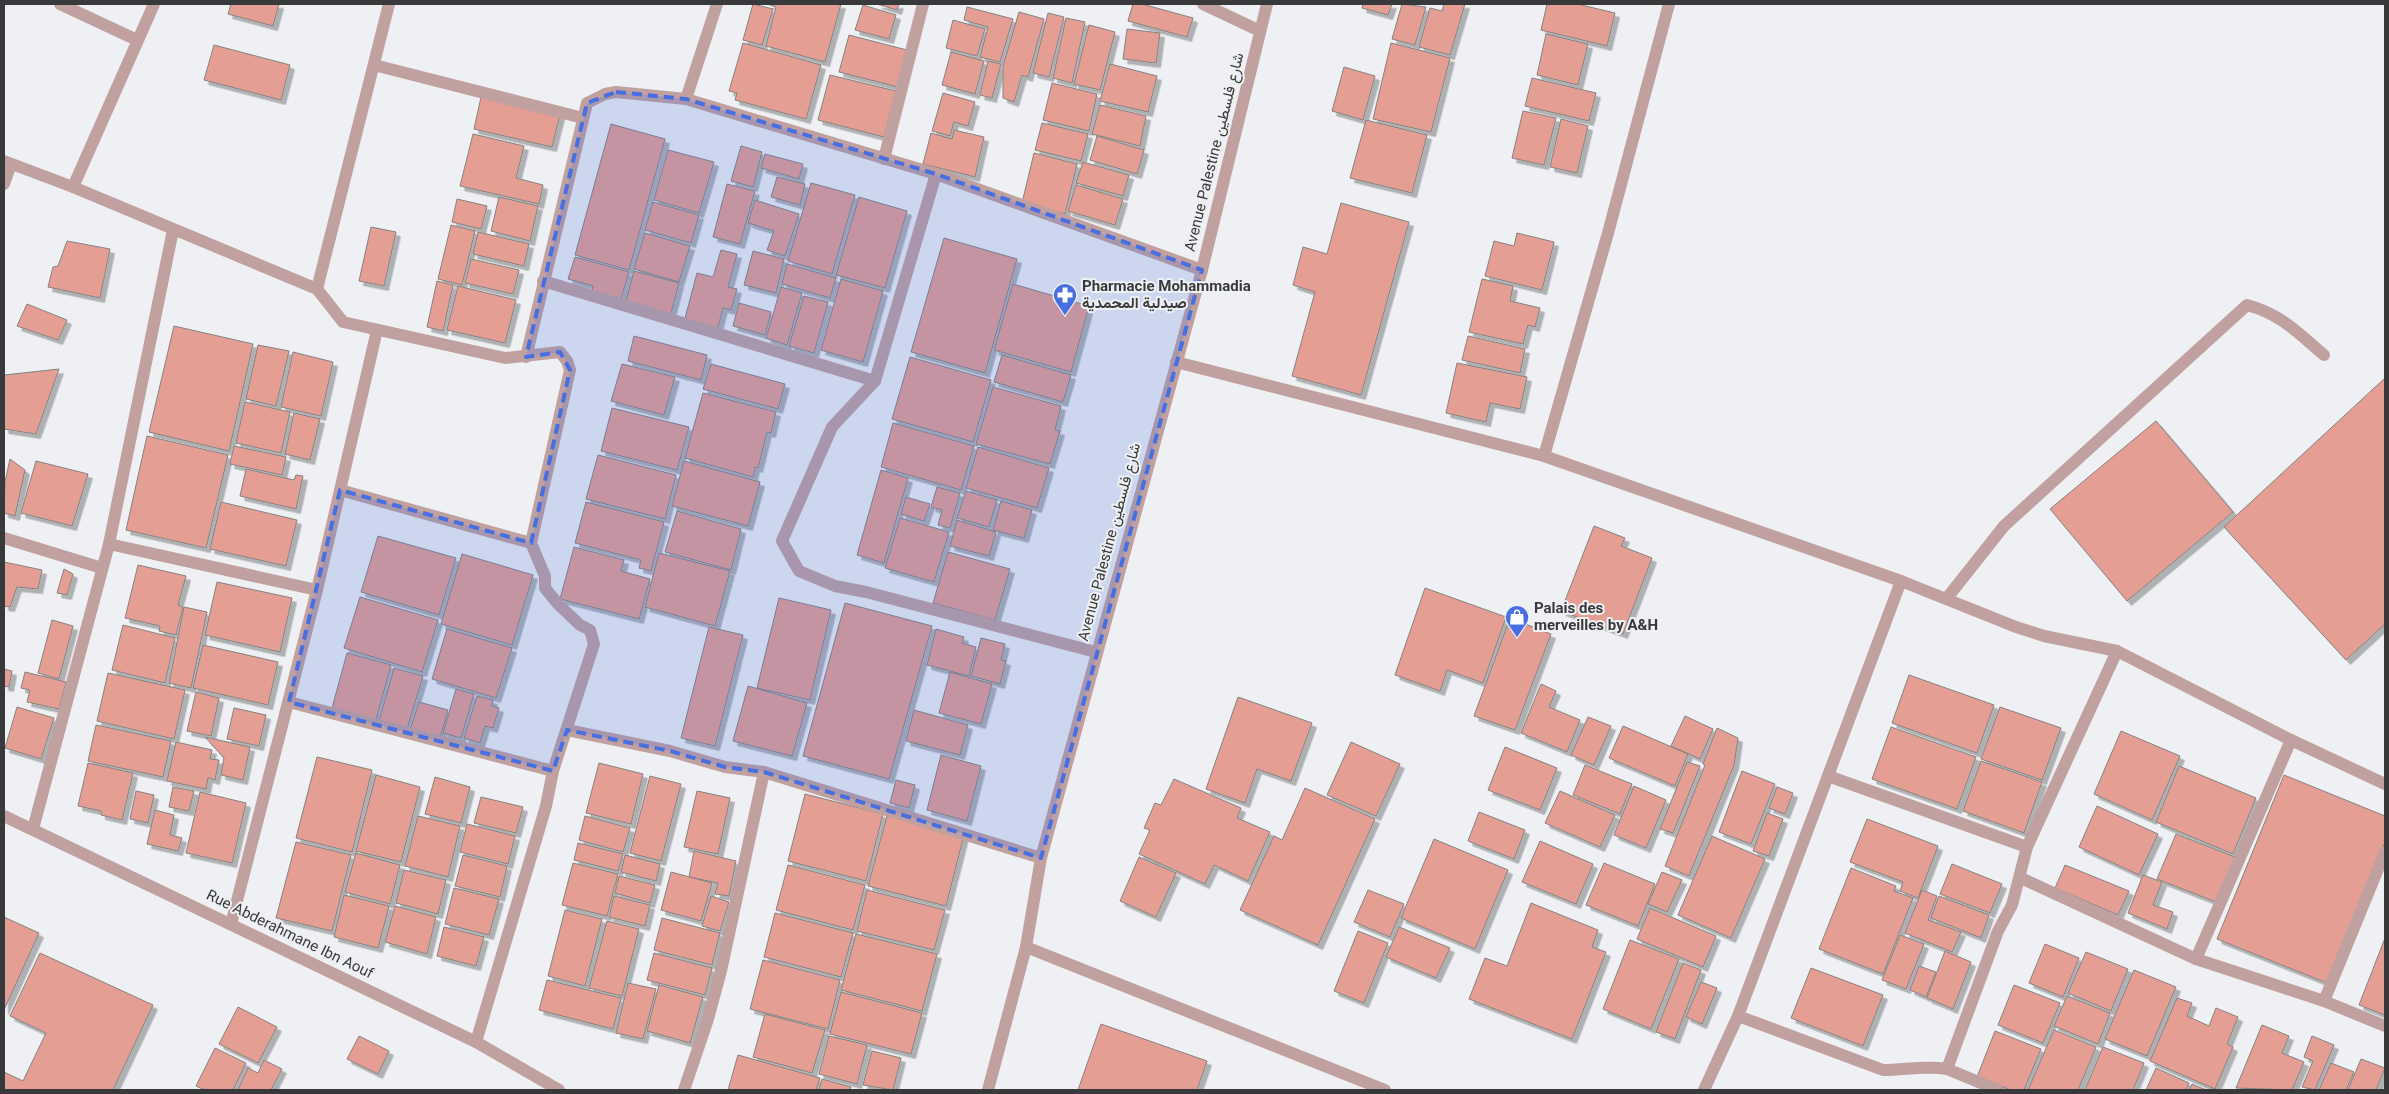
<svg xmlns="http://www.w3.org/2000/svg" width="2389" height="1094" font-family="Georgia,Vazirmatn,serif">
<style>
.building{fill:#e49e93;stroke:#858181;filter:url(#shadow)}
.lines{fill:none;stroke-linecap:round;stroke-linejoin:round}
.service{stroke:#c1a1a0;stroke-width:12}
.minor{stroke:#c1a1a0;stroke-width:12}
.tertiary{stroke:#c1a1a0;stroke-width:12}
.marked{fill:#476fe2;fill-opacity:0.2;stroke:#476fe2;stroke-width:4;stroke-dasharray:10 6;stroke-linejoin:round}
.labels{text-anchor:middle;stroke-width:4;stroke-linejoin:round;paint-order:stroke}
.street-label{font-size:15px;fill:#38393a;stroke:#eef0f3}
.poi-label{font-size:15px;font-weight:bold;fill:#38393a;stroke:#eef0f3;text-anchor:start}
</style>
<defs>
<filter id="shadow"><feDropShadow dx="4.5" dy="4.5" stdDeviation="0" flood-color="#0004"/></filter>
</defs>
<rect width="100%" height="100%" fill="#eef0f3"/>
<g class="building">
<polygon points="231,4 279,4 273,26 228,14"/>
<polygon points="753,4 773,9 762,45 743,40"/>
<polygon points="767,4 841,4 825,62 766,46 776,7"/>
<polygon points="877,4 899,4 897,10"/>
<polygon points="1133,4 1142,4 1193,18 1187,37 1128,21"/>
<polygon points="1363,4 1392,4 1388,15 1362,8"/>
<polygon points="1402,4 1426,7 1415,45 1392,39"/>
<polygon points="1444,4 1465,4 1450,55 1419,47 1430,8 1442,11"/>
<polygon points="1547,4 1577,4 1615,13 1607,46 1541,30"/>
<polygon points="863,5 896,15 889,39 855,30"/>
<polygon points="967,7 1013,19 1000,62 980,57 988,27 964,20"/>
<polygon points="1019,12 1044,19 1028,77 1022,75 1014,102 1003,98 1003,66"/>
<polygon points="1048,13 1064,17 1049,77 1033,73"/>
<polygon points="1066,18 1085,22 1072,83 1053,78"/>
<polygon points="953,20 985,29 977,56 946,48"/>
<polygon points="1089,25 1115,32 1100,90 1074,84"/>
<polygon points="1127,29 1160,33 1156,63 1123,59"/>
<polygon points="1546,34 1588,44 1578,85 1537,75"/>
<polygon points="849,35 907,50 898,87 839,72"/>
<polygon points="743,43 821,65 806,119 735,100 737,93 729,91"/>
<polygon points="1391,43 1450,58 1431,132 1373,119"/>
<polygon points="214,45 290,65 281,100 204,80"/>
<polygon points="951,52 984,61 975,94 942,85"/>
<polygon points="988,61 1001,64 992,98 980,95"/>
<polygon points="1110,64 1157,76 1148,112 1100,101"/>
<polygon points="1344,67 1375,76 1363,120 1332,111"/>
<polygon points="830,75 896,91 884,137 818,120"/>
<polygon points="1532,78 1596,93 1589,121 1525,106"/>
<polygon points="1052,83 1097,94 1089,131 1043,120"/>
<polygon points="943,93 975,102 968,126 954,122 950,136 932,131"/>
<polygon points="481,97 560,115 552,147 474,129"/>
<polygon points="1100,105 1146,116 1140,146 1092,134"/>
<polygon points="1523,111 1556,118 1544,165 1512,158"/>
<polygon points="1561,119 1588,126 1577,173 1550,167"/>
<polygon points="1366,120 1427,135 1412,193 1350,178"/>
<polygon points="1042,123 1088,134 1081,161 1035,150"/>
<polygon points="611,124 665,139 629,270 575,255"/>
<polygon points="954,130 984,137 975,177 923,164 931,133 952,139"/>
<polygon points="473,134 524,146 516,178 543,185 539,204 460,186"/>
<polygon points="1097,136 1144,150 1137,174 1090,160"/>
<polygon points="741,146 762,152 753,187 731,181"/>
<polygon points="668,150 714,162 699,213 654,200"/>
<polygon points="1034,153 1077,164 1065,214 1022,203"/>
<polygon points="765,154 803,164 799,179 761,168"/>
<polygon points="1083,162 1129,175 1123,196 1076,183"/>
<polygon points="777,177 805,184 800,205 771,197"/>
<polygon points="811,183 855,195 832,274 788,261"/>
<polygon points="727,184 755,191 740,244 713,237"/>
<polygon points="1076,185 1123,199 1115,225 1068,211"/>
<polygon points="499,197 538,206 530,241 491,231"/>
<polygon points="859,197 907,211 885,288 836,275"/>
<polygon points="457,199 487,206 481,229 452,222"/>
<polygon points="755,200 799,214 785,256 767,250 774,231 748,223"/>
<polygon points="653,202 699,215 691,243 645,230"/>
<polygon points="1341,203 1409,222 1361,395 1292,376 1315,292 1293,285 1303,247 1327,254"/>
<polygon points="451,225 475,231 462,285 438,279"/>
<polygon points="371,227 396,232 384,286 359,281"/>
<polygon points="478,232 529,244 524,266 473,254"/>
<polygon points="645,233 690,246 679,282 634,269"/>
<polygon points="1517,233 1554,242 1542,290 1485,276 1494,241 1514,246"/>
<polygon points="944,238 1017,259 985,373 911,352"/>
<polygon points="67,241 110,249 100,298 48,287 53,267 58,266"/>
<polygon points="721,250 737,254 728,287 737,289 731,310 723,308 717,331 684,322 697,273 713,277"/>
<polygon points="753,251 784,259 776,293 744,285"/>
<polygon points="575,257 629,272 621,299 592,291 593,286 568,279"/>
<polygon points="471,259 519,270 513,294 465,283"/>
<polygon points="787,264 836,278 830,298 782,284"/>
<polygon points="634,271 679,283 670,317 625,304"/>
<polygon points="841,279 883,291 863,362 821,350"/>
<polygon points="1482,279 1513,286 1510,301 1540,308 1535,327 1528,325 1523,344 1469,332"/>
<polygon points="437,281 453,285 443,331 427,327"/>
<polygon points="1013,284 1089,306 1071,372 994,350"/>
<polygon points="458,286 516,300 505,343 447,330"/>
<polygon points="781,287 802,293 787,345 766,338"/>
<polygon points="804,296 828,302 814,353 789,346"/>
<polygon points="739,303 771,312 765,335 733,326"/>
<polygon points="27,304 67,320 58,340 17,326"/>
<polygon points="174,326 253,344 229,451 149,432"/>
<polygon points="634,336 707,355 701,380 628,361"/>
<polygon points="1468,336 1525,349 1520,373 1462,360"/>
<polygon points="258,345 289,351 276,406 246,399"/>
<polygon points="293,352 333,362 321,416 281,407"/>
<polygon points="1002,355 1071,375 1063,402 994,382"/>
<polygon points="910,357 991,380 973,442 892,419"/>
<polygon points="1457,363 1527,377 1520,409 1490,403 1486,422 1446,413"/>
<polygon points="622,364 675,377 664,415 611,401"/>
<polygon points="711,364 785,384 778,409 703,389"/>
<polygon points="59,369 36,434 4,429 4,375"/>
<polygon points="2385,378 2385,624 2346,660 2224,527"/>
<polygon points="993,387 1061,406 1055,430 1060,431 1050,464 976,444"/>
<polygon points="703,393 776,412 771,433 767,432 758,468 755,467 753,477 685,458"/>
<polygon points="245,402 290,412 281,453 236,443"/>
<polygon points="612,408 689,427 677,470 601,451"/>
<polygon points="294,413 320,419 310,460 285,454"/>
<polygon points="2156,421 2233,512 2127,601 2050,509"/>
<polygon points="893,423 974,446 961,490 881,467"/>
<polygon points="147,436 228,455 206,548 126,530"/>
<polygon points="234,446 286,457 282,475 230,464"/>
<polygon points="978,447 1049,468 1037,508 966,488"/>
<polygon points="598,455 676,475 665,519 586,499"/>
<polygon points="10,459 25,470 15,516 4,513 5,482"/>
<polygon points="36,461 88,474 72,526 21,513"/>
<polygon points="684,461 760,482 748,526 672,506"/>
<polygon points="246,469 294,480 296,475 303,476 296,509 240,496"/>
<polygon points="881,470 908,478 884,563 857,555"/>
<polygon points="937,487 960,493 950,528 938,525 942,510 931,507"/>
<polygon points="966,491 997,500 989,527 957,518"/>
<polygon points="906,497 930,504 924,521 901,514"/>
<polygon points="1001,501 1032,510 1024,538 993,530"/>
<polygon points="221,502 297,520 286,566 210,549"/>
<polygon points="586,502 664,522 651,571 639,568 641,560 575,543"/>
<polygon points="677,511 741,529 731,570 665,552"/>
<polygon points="900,518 949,532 934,582 885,568"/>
<polygon points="957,520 996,532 989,556 950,546"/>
<polygon points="1594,526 1625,538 1621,546 1652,558 1623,634 1561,611"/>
<polygon points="378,536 456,558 439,615 361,592"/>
<polygon points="574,547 624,560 621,571 650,579 639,619 560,599"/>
<polygon points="948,552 1010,569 995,620 933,603"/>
<polygon points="659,553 730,571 715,626 645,607"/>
<polygon points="462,554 533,575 512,645 441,624"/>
<polygon points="4,562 42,570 38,589 17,587 10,607 4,606"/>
<polygon points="138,565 186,576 178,605 183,607 176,635 159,631 160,626 125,618"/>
<polygon points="64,569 73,574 67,595 57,593"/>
<polygon points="217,582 292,598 280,652 205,635"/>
<polygon points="1425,588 1506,617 1483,683 1447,670 1440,691 1395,675"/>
<polygon points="360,597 438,620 422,672 344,648"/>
<polygon points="779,598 831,610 810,700 757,688"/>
<polygon points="845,603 932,626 889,779 803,756"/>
<polygon points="184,607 207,612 191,688 169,683"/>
<polygon points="1510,618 1551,634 1515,730 1474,716"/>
<polygon points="52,620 73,626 59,679 38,673"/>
<polygon points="123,625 175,638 165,683 112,670"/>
<polygon points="709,627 743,635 715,746 681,738"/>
<polygon points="447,629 512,648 496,698 432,679"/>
<polygon points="936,629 964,637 962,643 976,647 969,676 927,665"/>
<polygon points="981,638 1005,644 1001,660 1006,661 1000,684 971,676"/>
<polygon points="203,645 278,662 268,705 193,688"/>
<polygon points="347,653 391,665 376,720 332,708"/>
<polygon points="394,668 423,676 407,729 379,721"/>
<polygon points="4,669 12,671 9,687 4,686"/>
<polygon points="25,672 66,682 59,709 27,702 30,690 21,688"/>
<polygon points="950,672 992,684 981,724 939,713"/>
<polygon points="108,673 185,690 174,739 97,721"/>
<polygon points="1909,675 1994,705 1977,753 1892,723"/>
<polygon points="1541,684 1556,691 1549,707 1580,720 1567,752 1521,733"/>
<polygon points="748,686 807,703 792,756 733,741"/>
<polygon points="456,689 474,694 461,738 443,733"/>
<polygon points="196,692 219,698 211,736 187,731"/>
<polygon points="477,696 493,700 492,706 499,708 493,728 485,726 480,743 464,738"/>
<polygon points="1238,697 1312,723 1291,781 1257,769 1245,803 1206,789"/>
<polygon points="419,702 448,710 440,738 410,730"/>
<polygon points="17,707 54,718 41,759 5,748"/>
<polygon points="2000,707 2061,728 2042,780 1981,759"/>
<polygon points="234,708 266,715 259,746 227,739"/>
<polygon points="914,710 968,725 960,755 906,741"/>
<polygon points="1685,716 1713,729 1700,759 1671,746"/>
<polygon points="1588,717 1611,726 1594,765 1571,755"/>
<polygon points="96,725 171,741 163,777 88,761"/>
<polygon points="1623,726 1688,754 1675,786 1609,758"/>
<polygon points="1891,727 1976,757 1957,809 1872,779"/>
<polygon points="1717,728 1738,738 1734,765 1689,876 1665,866 1705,765 1703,764"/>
<polygon points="2121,731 2180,756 2152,820 2094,794"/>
<polygon points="205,737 250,747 243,780 221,775 224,758"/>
<polygon points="176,742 212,750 210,759 219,760 215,780 208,778 206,789 167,781"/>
<polygon points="1351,742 1400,764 1376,816 1327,795"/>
<polygon points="1505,747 1557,768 1540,810 1488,790"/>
<polygon points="941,755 981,766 967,821 927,810"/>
<polygon points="317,757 372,770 352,852 296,838"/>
<polygon points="1981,761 2042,782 2024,833 1963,811"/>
<polygon points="1687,762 1700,766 1673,833 1660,829"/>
<polygon points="88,763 133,773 122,820 101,815 101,811 78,806"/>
<polygon points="599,763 643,774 631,824 586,813"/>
<polygon points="1585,765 1632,784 1620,814 1573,795"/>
<polygon points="2179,766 2256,798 2233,854 2156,822"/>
<polygon points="1742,771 1775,784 1751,844 1719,832"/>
<polygon points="376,775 420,787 401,862 356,851"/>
<polygon points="2284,775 2385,816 2385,842 2327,983 2217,939"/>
<polygon points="650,776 681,784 661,861 630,853"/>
<polygon points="435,777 470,787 461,823 425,814"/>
<polygon points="1174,779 1241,808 1237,818 1270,832 1248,881 1214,865 1205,884 1139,854 1150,830 1144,828 1155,803 1161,805"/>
<polygon points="896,780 915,785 909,808 890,803"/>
<polygon points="1634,786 1666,800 1646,848 1614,835"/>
<polygon points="173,787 194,791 189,811 169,807"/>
<polygon points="1777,787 1793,793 1785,814 1769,808"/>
<polygon points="1305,788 1375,819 1318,945 1240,910 1274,836 1282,840"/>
<polygon points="136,791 154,795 148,823 130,819"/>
<polygon points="697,791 730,798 718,854 684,847"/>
<polygon points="1560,791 1615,815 1600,847 1545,823"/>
<polygon points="200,792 246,803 232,863 186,853"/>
<polygon points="805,794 883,814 866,881 788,861"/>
<polygon points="481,797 523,807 516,833 474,823"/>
<polygon points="2097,806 2158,834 2139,875 2079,847"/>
<polygon points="155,810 174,815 170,835 182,838 178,851 147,844"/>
<polygon points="1479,812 1525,830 1514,859 1468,841"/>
<polygon points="1767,813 1783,819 1769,856 1753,851"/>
<polygon points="418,816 460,826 448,877 405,866"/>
<polygon points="585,816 630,828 623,852 579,840"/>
<polygon points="887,816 964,835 946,906 868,886"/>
<polygon points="1867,819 1938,846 1918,898 1900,891 1903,882 1850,862"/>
<polygon points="467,824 515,836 508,864 460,852"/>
<polygon points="2176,834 2235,857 2216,902 2157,879"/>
<polygon points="1712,836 1765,859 1731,938 1678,915"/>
<polygon points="1434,839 1508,870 1475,949 1401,918"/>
<polygon points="1540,841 1593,864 1576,904 1522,882"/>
<polygon points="296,842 351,855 332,931 276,918"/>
<polygon points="578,843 623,854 618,871 574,860"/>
<polygon points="694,851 736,861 729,896 715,894 718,883 689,877"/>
<polygon points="356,853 400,865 390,904 345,892"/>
<polygon points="463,855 507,866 500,897 455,886"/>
<polygon points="625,855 660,864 656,881 621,872"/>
<polygon points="1139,857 1176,873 1156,917 1120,901"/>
<polygon points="573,863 618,874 607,916 562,905"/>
<polygon points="1604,863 1655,884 1638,926 1586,905"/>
<polygon points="1952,864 2002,884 1990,913 1940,894"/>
<polygon points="788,865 865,885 853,930 776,910"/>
<polygon points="2065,865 2129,891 2118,915 2055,888"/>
<polygon points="1851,868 1896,886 1894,891 1913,898 1883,974 1819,949"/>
<polygon points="404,870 446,880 438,914 396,903"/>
<polygon points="671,872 712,883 701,921 661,910"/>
<polygon points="1662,872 1682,880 1667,912 1648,904"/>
<polygon points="2143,875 2162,882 2153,905 2173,912 2167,929 2128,913"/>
<polygon points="619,876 655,885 650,903 615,893"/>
<polygon points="454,888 499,899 489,935 445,924"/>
<polygon points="867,890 945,910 934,950 857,931"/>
<polygon points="1368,890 1404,904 1390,937 1354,922"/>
<polygon points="1922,890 1937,896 1928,920 1961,932 1952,952 1905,933"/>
<polygon points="344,895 389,906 378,948 334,937"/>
<polygon points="614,896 650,905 645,926 609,917"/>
<polygon points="711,896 729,902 720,931 702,926"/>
<polygon points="1939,896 1989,915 1981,938 1931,918"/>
<polygon points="1531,903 1598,930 1592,947 1606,952 1572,1039 1469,999 1485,958 1507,966"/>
<polygon points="395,906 436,917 427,954 385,942"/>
<polygon points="1650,908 1716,936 1703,967 1637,939"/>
<polygon points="565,910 602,919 585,986 548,976"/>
<polygon points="775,913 853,933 841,977 764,957"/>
<polygon points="4,917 39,933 4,1010"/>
<polygon points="662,918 720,933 712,965 654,950"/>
<polygon points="607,921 639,929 622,996 589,988"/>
<polygon points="444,927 484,937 476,966 437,956"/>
<polygon points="1399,927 1450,948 1436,978 1386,957"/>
<polygon points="1358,931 1388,943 1364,1003 1334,991"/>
<polygon points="856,934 937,954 922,1011 841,990"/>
<polygon points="1900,935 1924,944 1906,989 1882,980"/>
<polygon points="2385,938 2385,1015 2359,1005"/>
<polygon points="1630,940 1679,959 1651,1029 1603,1009"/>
<polygon points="2045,944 2079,958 2063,997 2029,983"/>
<polygon points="1945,951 1971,962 1953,1009 1927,998"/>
<polygon points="2086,952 2128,969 2111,1011 2068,993"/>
<polygon points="40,953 153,1005 113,1090 4,1090 4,1072 23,1081 46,1033 10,1016"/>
<polygon points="654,953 712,968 705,995 647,980"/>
<polygon points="763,960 840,980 828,1029 750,1009"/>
<polygon points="1683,963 1701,970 1675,1039 1656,1032"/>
<polygon points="1919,966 1936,972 1926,997 1910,990"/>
<polygon points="1811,968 1883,995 1863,1046 1791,1018"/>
<polygon points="2134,970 2176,987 2147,1056 2105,1039"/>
<polygon points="547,980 621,998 613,1029 539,1010"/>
<polygon points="1701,982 1717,988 1702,1024 1686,1017"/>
<polygon points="628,983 656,989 643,1039 616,1033"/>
<polygon points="659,985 703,997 690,1043 647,1031"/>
<polygon points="2014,985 2060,1003 2043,1043 1998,1025"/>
<polygon points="841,992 922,1013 911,1054 830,1034"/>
<polygon points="2067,996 2110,1013 2098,1044 2054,1026"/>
<polygon points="2177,998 2192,1003 2187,1016 2209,1026 2216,1008 2238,1017 2227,1044 2233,1047 2215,1089 2150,1061"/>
<polygon points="238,1007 277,1027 258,1063 219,1044"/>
<polygon points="765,1014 825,1030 812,1073 753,1057"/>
<polygon points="1101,1024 1207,1061 1197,1090 1078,1090"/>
<polygon points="2262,1025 2289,1036 2282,1053 2304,1062 2292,1090 2236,1088"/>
<polygon points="2054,1030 2096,1047 2078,1090 2028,1090"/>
<polygon points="1995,1031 2041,1049 2024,1090 2011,1090 1977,1077"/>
<polygon points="359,1036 389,1051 378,1074 347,1059"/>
<polygon points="829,1036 867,1045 857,1084 819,1074"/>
<polygon points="2312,1036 2334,1045 2315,1090 2302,1087 2313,1061 2304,1057"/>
<polygon points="2103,1047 2144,1063 2133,1090 2085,1090"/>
<polygon points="215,1048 246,1063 233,1090 205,1090 196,1086"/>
<polygon points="872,1051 901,1058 893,1090 863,1085"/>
<polygon points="738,1055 820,1078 816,1090 728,1090"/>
<polygon points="2361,1059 2385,1068 2376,1090 2348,1090"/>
<polygon points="264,1060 282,1069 271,1090 238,1090 248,1068 258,1073"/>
<polygon points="2331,1063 2354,1072 2346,1090 2319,1090"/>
<polygon points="2156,1068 2189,1083 2186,1090 2146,1090"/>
<polygon points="822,1079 851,1087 850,1090 819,1090"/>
<polygon points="2192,1084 2206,1090 2189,1090"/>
</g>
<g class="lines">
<path class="service" d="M 1947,598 L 2004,526 L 2247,305 C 2281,314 2298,333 2324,355"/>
<g class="minor">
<polyline points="60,4 137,40"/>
<polyline points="1203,4 1260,31"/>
<polyline points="374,65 583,118"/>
<polyline points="686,99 717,4"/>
<polyline points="884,159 923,4"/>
<polyline points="4,161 73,187 317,289 343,322 505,358 560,352 567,361 570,370 531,543 545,576 545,588 558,604 580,625 590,630 594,644 553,771 546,806 476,1042"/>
<polyline points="936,174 875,381 832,427 782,541 799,571 835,586 866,592 1096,652"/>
<polyline points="4,184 11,164"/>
<polyline points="73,187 154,4"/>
<polyline points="543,281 875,381"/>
<polyline points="317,289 389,4"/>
<polyline points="526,357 587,103 605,94 616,92 686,99 936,174 1202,270"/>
<polyline points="1176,362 1544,456 1901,581 2016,627 2044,636 2117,651 2291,740 2385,784"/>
<polyline points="1544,456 1608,233 1669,4"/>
<polyline points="340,490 531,543"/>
<polyline points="4,538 102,568"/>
<polyline points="109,544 317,590"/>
<polyline points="289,702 553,771"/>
<polyline points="567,730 670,751 725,767 764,772 1041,858"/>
<polyline points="1828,776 2027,847"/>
<polyline points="4,816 476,1042 559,1090"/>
<polyline points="33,829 109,544 173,230"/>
<polyline points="2021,878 2196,959 2324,1001 2385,1026"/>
<polyline points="231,924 317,590 377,330"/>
<polyline points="1026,947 1385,1090"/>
<polyline points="2196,959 2291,740"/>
<polyline points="2324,1001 2385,852"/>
<path d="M 1738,1016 L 1883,1070 C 1905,1070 1925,1065 1947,1069 L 1998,931 L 2012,905 L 2027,847 L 2117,651"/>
<polyline points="1947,1069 1998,1090"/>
<polyline points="684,1090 708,1019 721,971 764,772"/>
<polyline points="1704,1090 1738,1016 1901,581"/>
</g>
<polyline class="tertiary" points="988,1090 1026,947 1041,858 1202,270 1267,4"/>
</g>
<path class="marked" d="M 616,92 L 686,99 L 936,174 L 1202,270 L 1041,858 L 764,772 L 725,767 L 670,751 L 567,730 L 553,771 L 289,702 L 340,490 L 531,543 L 570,370 L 560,352 L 526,357 L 587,103 Z"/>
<defs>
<g id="pharmacy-pin" transform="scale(1.25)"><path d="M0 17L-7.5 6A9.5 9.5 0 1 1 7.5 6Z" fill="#476fe2" stroke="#eef0f3"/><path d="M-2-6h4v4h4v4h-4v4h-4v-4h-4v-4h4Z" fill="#fff"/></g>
<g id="shop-pin" transform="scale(1.25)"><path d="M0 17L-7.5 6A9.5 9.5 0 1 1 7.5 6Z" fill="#476fe2" stroke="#eef0f3"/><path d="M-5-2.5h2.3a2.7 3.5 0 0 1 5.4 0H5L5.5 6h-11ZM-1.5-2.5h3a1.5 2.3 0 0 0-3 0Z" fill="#fff"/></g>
</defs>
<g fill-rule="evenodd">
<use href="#pharmacy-pin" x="1065" y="295"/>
<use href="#shop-pin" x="1517" y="617"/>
</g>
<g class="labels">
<g class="street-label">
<text transform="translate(1214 152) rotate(-76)" y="5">Avenue Palestine شارع فلسطين</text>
<text transform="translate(1109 542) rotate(-75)" y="5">Avenue Palestine شارع فلسطين</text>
<text transform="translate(290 934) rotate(26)" y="5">Rue Abderahmane Ibn Aouf</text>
</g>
<g class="poi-label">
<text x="1082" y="291">Pharmacie Mohammadia<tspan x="1082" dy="17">صيدلية المحمدية</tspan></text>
<text x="1534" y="613">Palais des<tspan x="1534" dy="17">merveilles by A&amp;H</tspan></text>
</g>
</g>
<rect width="2389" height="1094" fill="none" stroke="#38393a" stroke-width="10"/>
</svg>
